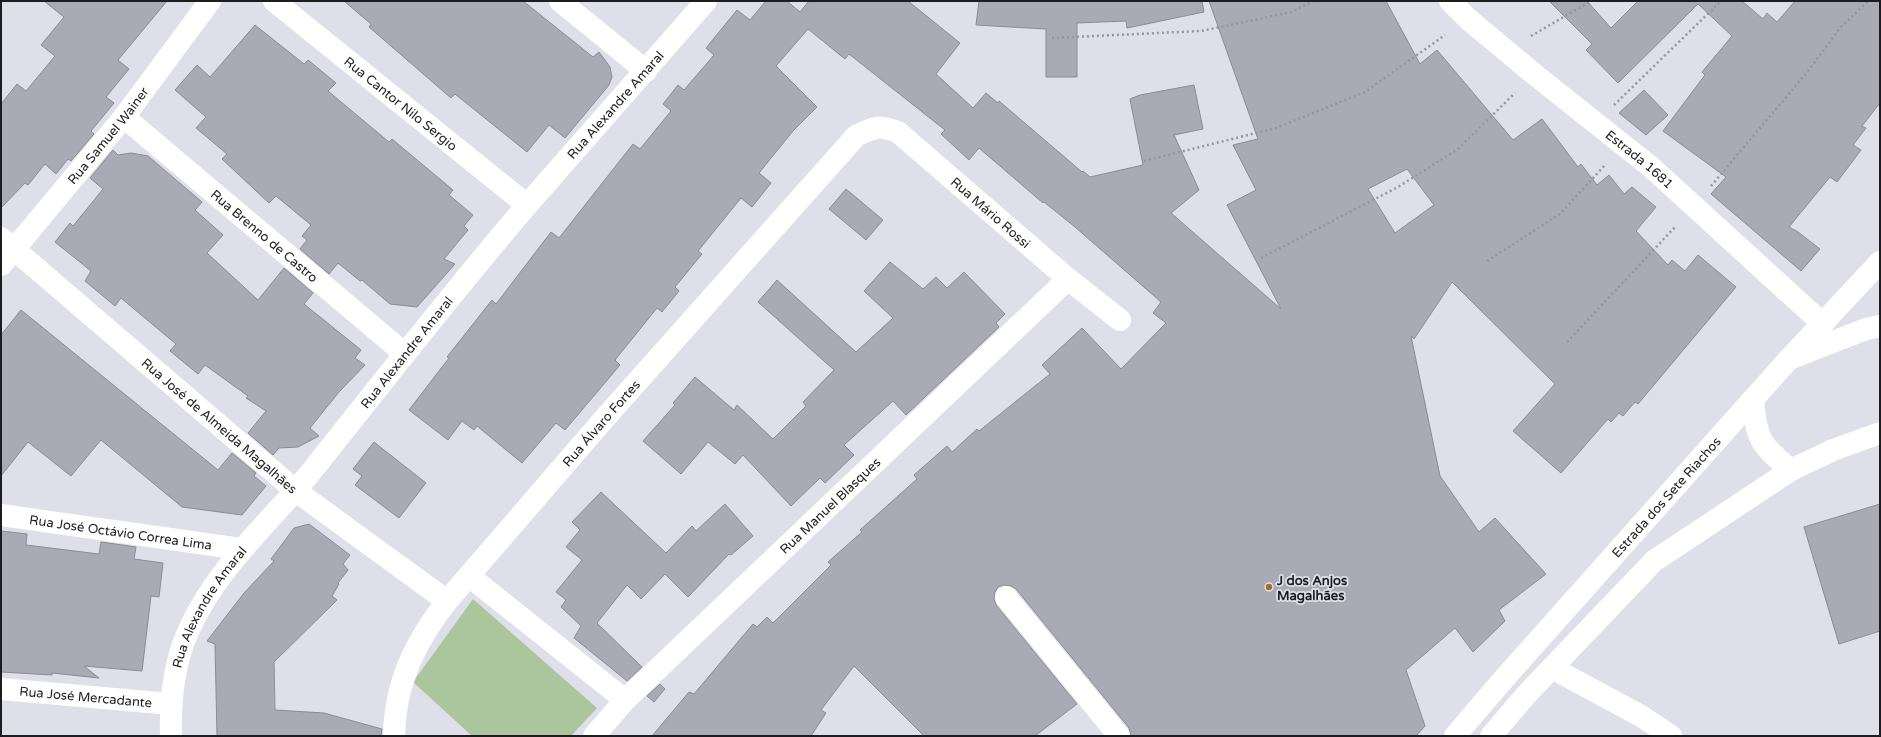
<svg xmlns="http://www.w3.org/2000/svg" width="1881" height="737" font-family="'Varela Round',sans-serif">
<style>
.green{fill:#abc69c}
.building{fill:#aaaab4;stroke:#8b8b95;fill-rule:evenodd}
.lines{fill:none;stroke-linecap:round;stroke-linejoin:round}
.path{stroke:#95959d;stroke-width:2.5;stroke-dasharray:2 3;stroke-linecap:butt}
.minor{stroke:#fff;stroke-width:22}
.major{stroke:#fff;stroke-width:22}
.poi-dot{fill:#a46b29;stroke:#dfdfea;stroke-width:1.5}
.labels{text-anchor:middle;stroke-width:3.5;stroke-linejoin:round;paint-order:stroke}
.street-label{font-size:13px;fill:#1d1d21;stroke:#dfdfea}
.poi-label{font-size:13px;font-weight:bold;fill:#1d1d21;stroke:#dfdfea;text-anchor:start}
</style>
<rect width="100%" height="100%" fill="#dfdfea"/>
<polygon class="green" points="473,599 597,708 571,736 472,736 413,682"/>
<g class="building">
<polygon points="44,1 167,1 118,60 129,69 106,97 114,103 91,131 94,134 71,161 68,159 56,174 45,164 28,185 25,183 1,208 1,104 17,84 26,91 55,56 41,45 64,17"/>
<polygon points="344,1 523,1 593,57 599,52 610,67 612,77 609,85 565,138 549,125 527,152 455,94 451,98 369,27 371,24"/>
<path d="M 766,1 L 787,1 L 800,12 L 809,1 L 908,1 L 960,43 L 936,74 L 973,108 L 986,93 L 998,103 L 999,101 L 1082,172 L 1083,171 L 1090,177 L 1143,165 L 1130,99 L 1140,95 L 1194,85 L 1203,129 L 1174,135 L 1199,190 L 1171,213 L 1281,309 L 1227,205 L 1256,190 L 1233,145 L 1258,139 L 1209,1 L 1386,1 L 1420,64 L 1437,50 L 1513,140 L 1542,119 L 1578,167 L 1581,164 L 1597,185 L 1609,175 L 1624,194 L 1632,187 L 1656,207 L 1636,231 L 1668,265 L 1672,260 L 1685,271 L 1698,255 L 1736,287 L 1638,404 L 1635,402 L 1623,416 L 1619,413 L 1611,422 L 1608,419 L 1561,473 L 1513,431 L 1555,384 L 1452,282 L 1414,339 L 1411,336 L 1440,476 L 1479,532 L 1495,518 L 1546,574 L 1499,610 L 1505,621 L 1473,652 L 1455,628 L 1406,670 L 1425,726 L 1416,736 L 1131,736 L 1129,728 L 1016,589 L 1011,586 L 1004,585 L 998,587 L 995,592 L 994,599 L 996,605 L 1077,704 L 1035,736 L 924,736 L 854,666 L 821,710 L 826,713 L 811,736 L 652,736 L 689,692 L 694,694 L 753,624 L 757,627 L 767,617 L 773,623 L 831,565 L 828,562 L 862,532 L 860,530 L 917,479 L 914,475 L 947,446 L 952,452 L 977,429 L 979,431 L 1050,374 L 1042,365 L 1082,328 L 1121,369 L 1166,323 L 1153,313 L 1161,302 L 1075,227 L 1044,202 L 1043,203 L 979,148 L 969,160 L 941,134 L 945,130 L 849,54 L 845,59 L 808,29 L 776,66 L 817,107 L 793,131 L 759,173 L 771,183 L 752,207 L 741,198 L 698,251 L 702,254 L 675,287 L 679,291 L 662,312 L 657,308 L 615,360 L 620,365 L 565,430 L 556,423 L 522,463 L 477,426 L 474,430 L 462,421 L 448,440 L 409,410 L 449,358 L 447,357 L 492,300 L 496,304 L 551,232 L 559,238 L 633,144 L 640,149 L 671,111 L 663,104 L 678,85 L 684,90 L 714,55 L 706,48 L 737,10 L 750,20 ZM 1407,169 L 1434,205 L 1395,233 L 1368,189 Z"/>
<polygon points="979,1 1202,1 1204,12 1127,28 1126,21 1077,23 1077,77 1046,77 1046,29 976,25"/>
<polygon points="1549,1 1587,1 1611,28 1638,1 1742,1 1763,19 1767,13 1777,22 1795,1 1880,1 1880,103 1862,126 1866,128 1853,145 1861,150 1837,182 1830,177 1789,227 1798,232 1820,249 1801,271 1711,194 1726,177 1663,131 1705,75 1702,72 1732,36 1698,4 1618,83 1586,50 1592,44"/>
<polygon points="255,25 304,64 308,60 336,83 328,91 389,142 392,139 453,190 449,195 473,215 464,226 468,230 444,259 455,264 417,307 390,304 362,280 360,281 338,263 329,274 300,249 307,240 302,236 311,225 276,196 269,203 222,159 227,154 196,128 206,117 175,90 197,65 210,77"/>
<polygon points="1644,90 1668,115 1646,135 1619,113"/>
<polygon points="113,150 118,155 131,153 148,156 202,202 195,210 223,235 207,253 258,300 284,268 313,293 304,304 361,350 355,358 365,365 339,392 310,428 319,436 298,447 279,448 273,455 248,433 266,411 246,398 248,396 205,365 198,374 170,351 176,344 121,298 115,306 85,281 91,271 55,242 70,223 73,226 103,189 90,178"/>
<polygon points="846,189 883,220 866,240 829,209"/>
<polygon points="890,262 923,289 936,277 947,288 964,272 1005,314 996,323 999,327 906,415 893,401 844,445 854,455 825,483 820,478 791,506 743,455 735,464 708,442 681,474 643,441 675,405 673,403 695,377 734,410 737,405 773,439 806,406 803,402 834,370 758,302 777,280 856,352 893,318 864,291"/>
<polygon points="21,310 218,470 232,453 256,473 254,476 266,486 242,515 182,507 101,440 71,476 28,442 1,476 1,335"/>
<polygon points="374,442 426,483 399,518 355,485 362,476 353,469"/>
<polygon points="601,492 666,553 692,526 696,531 725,504 753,536 731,555 729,554 688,597 665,574 641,599 627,585 597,623 642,667 627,681 574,638 581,626 561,607 566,600 556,592 582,560 566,547 580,530 572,522"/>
<polygon points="1880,504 1880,631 1839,644 1804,527"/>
<polygon points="309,524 350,555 343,564 348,570 338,583 339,584 332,596 337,600 274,662 275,710 324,713 382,729 381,736 217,736 215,644 207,641 244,593 274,561 271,559 294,528"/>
<polygon points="1,531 27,534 26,545 99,554 101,542 136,547 134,559 163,563 159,597 151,596 142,671 84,666 99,678 52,673 52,675 1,672"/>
<polygon points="660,684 665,689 654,702 647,696"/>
</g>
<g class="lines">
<g class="path">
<polyline points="1531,36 1591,1"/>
<polyline points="1052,38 1201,31 1292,12 1313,1"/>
<polyline points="1614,105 1721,1"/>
<polyline points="1144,161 1276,128 1365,92 1445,35"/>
<polyline points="1711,186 1809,70 1840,28 1868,1"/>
<polyline points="1261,258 1398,187 1458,149 1515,93"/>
<polyline points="1487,261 1560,214 1606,164"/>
<polyline points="1567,342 1676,226"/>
</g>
<g class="minor">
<path id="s1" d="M 274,1 L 527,205"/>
<polyline points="560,1 646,71"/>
<path id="s2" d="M 1450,1 L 1468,19 L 1534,74 L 1651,167 L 1823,324"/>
<path id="s3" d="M 124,117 L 405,354"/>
<path id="s4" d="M 1,238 L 296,491 L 447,601"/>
<path id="s5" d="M 1,265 L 124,117 L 210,1"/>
<polyline points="1789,359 1880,262"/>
<path id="s6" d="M 1,515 L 241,549"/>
<polyline points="469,576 625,700"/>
<polyline points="1006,597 1119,736"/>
<polyline points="1552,668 1641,716 1671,736"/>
<path id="s7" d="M 1,689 L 171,704"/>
<path id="s8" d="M 171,736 C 170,700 173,665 188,632 C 216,567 272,521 315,467 C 385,379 455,289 528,204 C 587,136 647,69 706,1"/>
<path id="s9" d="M 394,736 C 395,682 415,643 447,601 L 604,419 L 856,136 C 874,127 879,125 898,132 L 1068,279 L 1120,320"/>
<path id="s10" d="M 594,736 L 625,700 L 1068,279"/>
</g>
<g class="major">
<path d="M 1753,399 C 1756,438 1760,445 1791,470"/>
<path id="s11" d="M 1455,736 L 1509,673 L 1789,359 L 1866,329 L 1880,326"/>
<polyline points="1491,736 1525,696 1654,561 1791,470 1833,450 1880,433"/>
</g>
</g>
<circle class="poi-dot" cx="1269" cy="587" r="4"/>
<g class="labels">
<g class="street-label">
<text dy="5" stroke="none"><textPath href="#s1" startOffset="163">Rua Cantor Nilo Sergio</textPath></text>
<text dy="5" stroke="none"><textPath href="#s8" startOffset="786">Rua Alexandre Amaral</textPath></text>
<text dy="5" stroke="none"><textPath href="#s5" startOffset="168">Rua Samuel Wainer</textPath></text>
<text dy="5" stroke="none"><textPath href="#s2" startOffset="247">Estrada 1681</textPath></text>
<text dy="5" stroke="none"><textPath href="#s9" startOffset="934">Rua Mário Rossi</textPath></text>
<text dy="5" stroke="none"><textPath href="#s3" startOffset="184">Rua Brenno de Castro</textPath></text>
<text dy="5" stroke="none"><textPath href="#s8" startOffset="462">Rua Alexandre Amaral</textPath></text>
<text dy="5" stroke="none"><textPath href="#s9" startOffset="383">Rua Álvaro Fortes</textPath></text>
<text dy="5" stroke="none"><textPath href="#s4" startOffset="288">Rua José de Almeida Magalhães</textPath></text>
<text dy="5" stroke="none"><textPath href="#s11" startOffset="319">Estrada dos Sete Riachos</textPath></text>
<text dy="5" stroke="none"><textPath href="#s10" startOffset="330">Rua Manuel Blasques</textPath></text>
<text dy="5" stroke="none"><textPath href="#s6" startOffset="121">Rua José Octávio Correa Lima</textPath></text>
<text dy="5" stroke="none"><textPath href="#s8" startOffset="138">Rua Alexandre Amaral</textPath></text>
<text dy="5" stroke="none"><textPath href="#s7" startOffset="85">Rua José Mercadante</textPath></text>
</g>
<g class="poi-label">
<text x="1277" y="585">J dos Anjos<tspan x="1277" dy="15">Magalhães</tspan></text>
</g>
</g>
<rect width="1881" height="737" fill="none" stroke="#1d1d21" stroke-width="4"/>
</svg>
